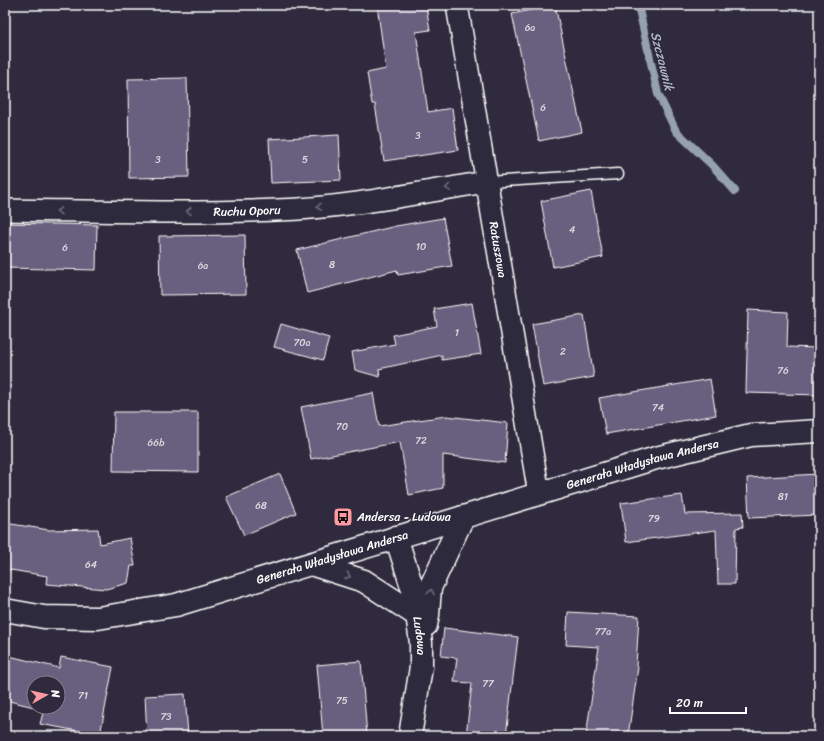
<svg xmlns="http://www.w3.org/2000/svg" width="824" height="741" font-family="Sriracha,sans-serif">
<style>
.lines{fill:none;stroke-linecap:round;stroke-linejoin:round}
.stream{stroke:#96a1b0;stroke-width:8}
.building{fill:#67617e;stroke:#fff}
.lane-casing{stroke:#fff;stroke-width:13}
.street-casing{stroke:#fff;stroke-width:24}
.secondary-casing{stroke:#fff;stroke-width:25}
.lane{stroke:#2f2a3d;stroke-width:10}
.street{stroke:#2f2a3d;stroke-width:21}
.secondary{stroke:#2f2a3d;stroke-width:22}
.oneway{stroke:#6d6a77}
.labels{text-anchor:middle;stroke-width:3;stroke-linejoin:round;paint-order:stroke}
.number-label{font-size:10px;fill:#d9d8df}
.street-label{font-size:12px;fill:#fff;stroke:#2f2a3d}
.poi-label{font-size:12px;fill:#fff;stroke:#2f2a3d;text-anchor:start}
.water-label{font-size:13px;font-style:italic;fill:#b0b9c4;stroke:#2f2a3d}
</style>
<rect width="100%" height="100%" fill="#2f2a3d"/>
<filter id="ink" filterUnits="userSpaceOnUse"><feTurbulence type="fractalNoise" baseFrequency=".025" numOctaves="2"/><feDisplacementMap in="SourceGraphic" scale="8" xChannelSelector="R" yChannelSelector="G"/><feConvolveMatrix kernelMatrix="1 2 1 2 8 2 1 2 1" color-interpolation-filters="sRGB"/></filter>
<g filter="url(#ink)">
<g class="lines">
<polyline class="stream" points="638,5 658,94 676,131 712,165 735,191"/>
</g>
<g class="building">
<polygon points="377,5 426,5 430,30 416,32 428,112 452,108 458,150 384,161 375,104 372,104 367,73 386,69"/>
<polygon points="555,5 582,132 539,141 512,14"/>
<polygon points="187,78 189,177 129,178 128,79"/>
<polygon points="339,135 341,180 271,183 269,139"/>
<polygon points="591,191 603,257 553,267 541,201"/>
<polygon points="443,218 452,266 398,275 397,270 307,293 297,250 396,226"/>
<polygon points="5,223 97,225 96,270 5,268"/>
<polygon points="245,235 246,294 160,295 159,236"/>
<polygon points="472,303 481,354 442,360 442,355 379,369 380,377 355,370 352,352 395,344 393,335 437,326 434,309"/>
<polygon points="748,310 788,312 787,347 819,348 819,395 746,393"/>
<polygon points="584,315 594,377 543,386 532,324"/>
<polygon points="281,324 329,338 323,360 274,347"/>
<polygon points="710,379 716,415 606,434 599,398"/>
<polygon points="373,393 379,426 446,416 508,423 505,463 443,455 443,488 409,495 400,442 311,459 301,407"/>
<polygon points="114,412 198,412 198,472 113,471"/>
<polygon points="280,474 296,513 244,535 226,497"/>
<polygon points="819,474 819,515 749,518 747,478"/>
<polygon points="682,495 685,514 742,513 743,527 736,528 735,584 718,584 716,530 626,542 621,503"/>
<polygon points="5,523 49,530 98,529 100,544 130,538 135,566 131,566 128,583 106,589 46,584 47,576 5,569"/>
<polygon points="568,612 639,616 636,666 638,667 628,736 586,736 599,647 566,645"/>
<polygon points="444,628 518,637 506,736 466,736 472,683 454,682 457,658 441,656"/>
<polygon points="5,655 59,668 61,657 113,667 100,735 40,724 44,709 35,707 58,707 58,683 34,683 34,707 5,700"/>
<polygon points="361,661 367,736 323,736 317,665"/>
<polygon points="185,694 188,736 147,736 145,696"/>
</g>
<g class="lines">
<g class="lane-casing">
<polyline id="lane" points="486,182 618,174"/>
</g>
<g class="street-casing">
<g id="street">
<path id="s1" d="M 457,5 L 539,494"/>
<path id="s2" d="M 5,210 C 95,211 187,214 277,210 C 347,208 417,193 486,182"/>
</g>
</g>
<g class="secondary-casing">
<g id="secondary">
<path id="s3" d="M 396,537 L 414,593 L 421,643 L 421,667 L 410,736"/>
<polyline points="311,564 364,581 418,616"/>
<path id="s4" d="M 5,610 L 44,617 L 98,618 L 176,605 L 656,458 L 751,435 L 819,431"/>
<polyline points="426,625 428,615 430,588 463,517"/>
</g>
</g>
<use href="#lane" class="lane"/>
<use href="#street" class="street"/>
<use href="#secondary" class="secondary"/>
</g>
<defs><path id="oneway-chevron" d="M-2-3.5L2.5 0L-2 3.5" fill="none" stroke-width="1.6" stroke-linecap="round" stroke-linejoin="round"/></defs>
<g class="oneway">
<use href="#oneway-chevron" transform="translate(448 188) rotate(171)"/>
<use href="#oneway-chevron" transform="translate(319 207) rotate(175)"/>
<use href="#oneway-chevron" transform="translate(59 211) rotate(-179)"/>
<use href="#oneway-chevron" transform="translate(189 211) rotate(179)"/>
<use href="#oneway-chevron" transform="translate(348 576) rotate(18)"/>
<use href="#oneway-chevron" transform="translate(431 592) rotate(-81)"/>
</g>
</g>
<defs>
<g id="bus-square" transform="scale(1)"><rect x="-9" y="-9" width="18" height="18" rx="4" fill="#ff9aa2" stroke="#2f2a3d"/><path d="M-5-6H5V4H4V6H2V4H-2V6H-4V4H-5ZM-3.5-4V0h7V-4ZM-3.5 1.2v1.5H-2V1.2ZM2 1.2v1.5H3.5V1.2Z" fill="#111"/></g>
</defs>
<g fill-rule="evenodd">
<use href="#bus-square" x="343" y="517"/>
</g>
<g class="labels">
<g class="number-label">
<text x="530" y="31">6a</text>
<text x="543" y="111">6</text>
<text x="418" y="139">3</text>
<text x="158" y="163">3</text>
<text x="305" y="163">5</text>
<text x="572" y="233">4</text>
<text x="421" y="250">10</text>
<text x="65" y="251">6</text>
<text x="332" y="268">8</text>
<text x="203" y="269">6a</text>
<text x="457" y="336">1</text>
<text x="302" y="346">70a</text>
<text x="563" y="355">2</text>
<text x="783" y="374">76</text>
<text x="658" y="411">74</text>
<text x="342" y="430">70</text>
<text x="421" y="444">72</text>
<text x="156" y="446">66b</text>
<text x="783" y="500">81</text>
<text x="261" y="509">68</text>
<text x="654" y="522">79</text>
<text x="91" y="568">64</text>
<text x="603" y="635">77a</text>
<text x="488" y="687">77</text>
<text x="83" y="699">71</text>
<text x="342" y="704">75</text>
<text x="166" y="720">73</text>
</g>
<g class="street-label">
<text dy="4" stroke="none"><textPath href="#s2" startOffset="242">Ruchu Oporu</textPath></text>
<text dy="4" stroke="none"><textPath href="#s1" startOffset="248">Ratuszowa</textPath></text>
<text dy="4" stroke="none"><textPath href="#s4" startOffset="660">Generała Władysława Andersa</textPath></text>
<text dy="4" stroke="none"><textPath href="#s4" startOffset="336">Generała Władysława Andersa</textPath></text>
<text dy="4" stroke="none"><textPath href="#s3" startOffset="102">Ludowa</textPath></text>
</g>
<g class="poi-label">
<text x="357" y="521">Andersa - Ludowa</text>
</g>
<g class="water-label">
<text transform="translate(663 61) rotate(76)" y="5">Szczawnik</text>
</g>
</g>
<rect width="824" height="741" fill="none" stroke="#2f2a3d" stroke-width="20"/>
<rect x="10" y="10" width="804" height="721" fill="none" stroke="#fff" stroke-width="1.5" filter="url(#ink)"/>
<g transform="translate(46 695) rotate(82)"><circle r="19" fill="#2f2a3d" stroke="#827f8b"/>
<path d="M0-3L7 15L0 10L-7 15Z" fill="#ff9aa2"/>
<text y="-6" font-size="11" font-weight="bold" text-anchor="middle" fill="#ffffff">N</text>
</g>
<path d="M670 707v6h76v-6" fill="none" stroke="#ffffff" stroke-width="2"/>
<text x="676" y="707" font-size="12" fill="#ffffff" stroke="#2f2a3d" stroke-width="3" paint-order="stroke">20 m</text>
</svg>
